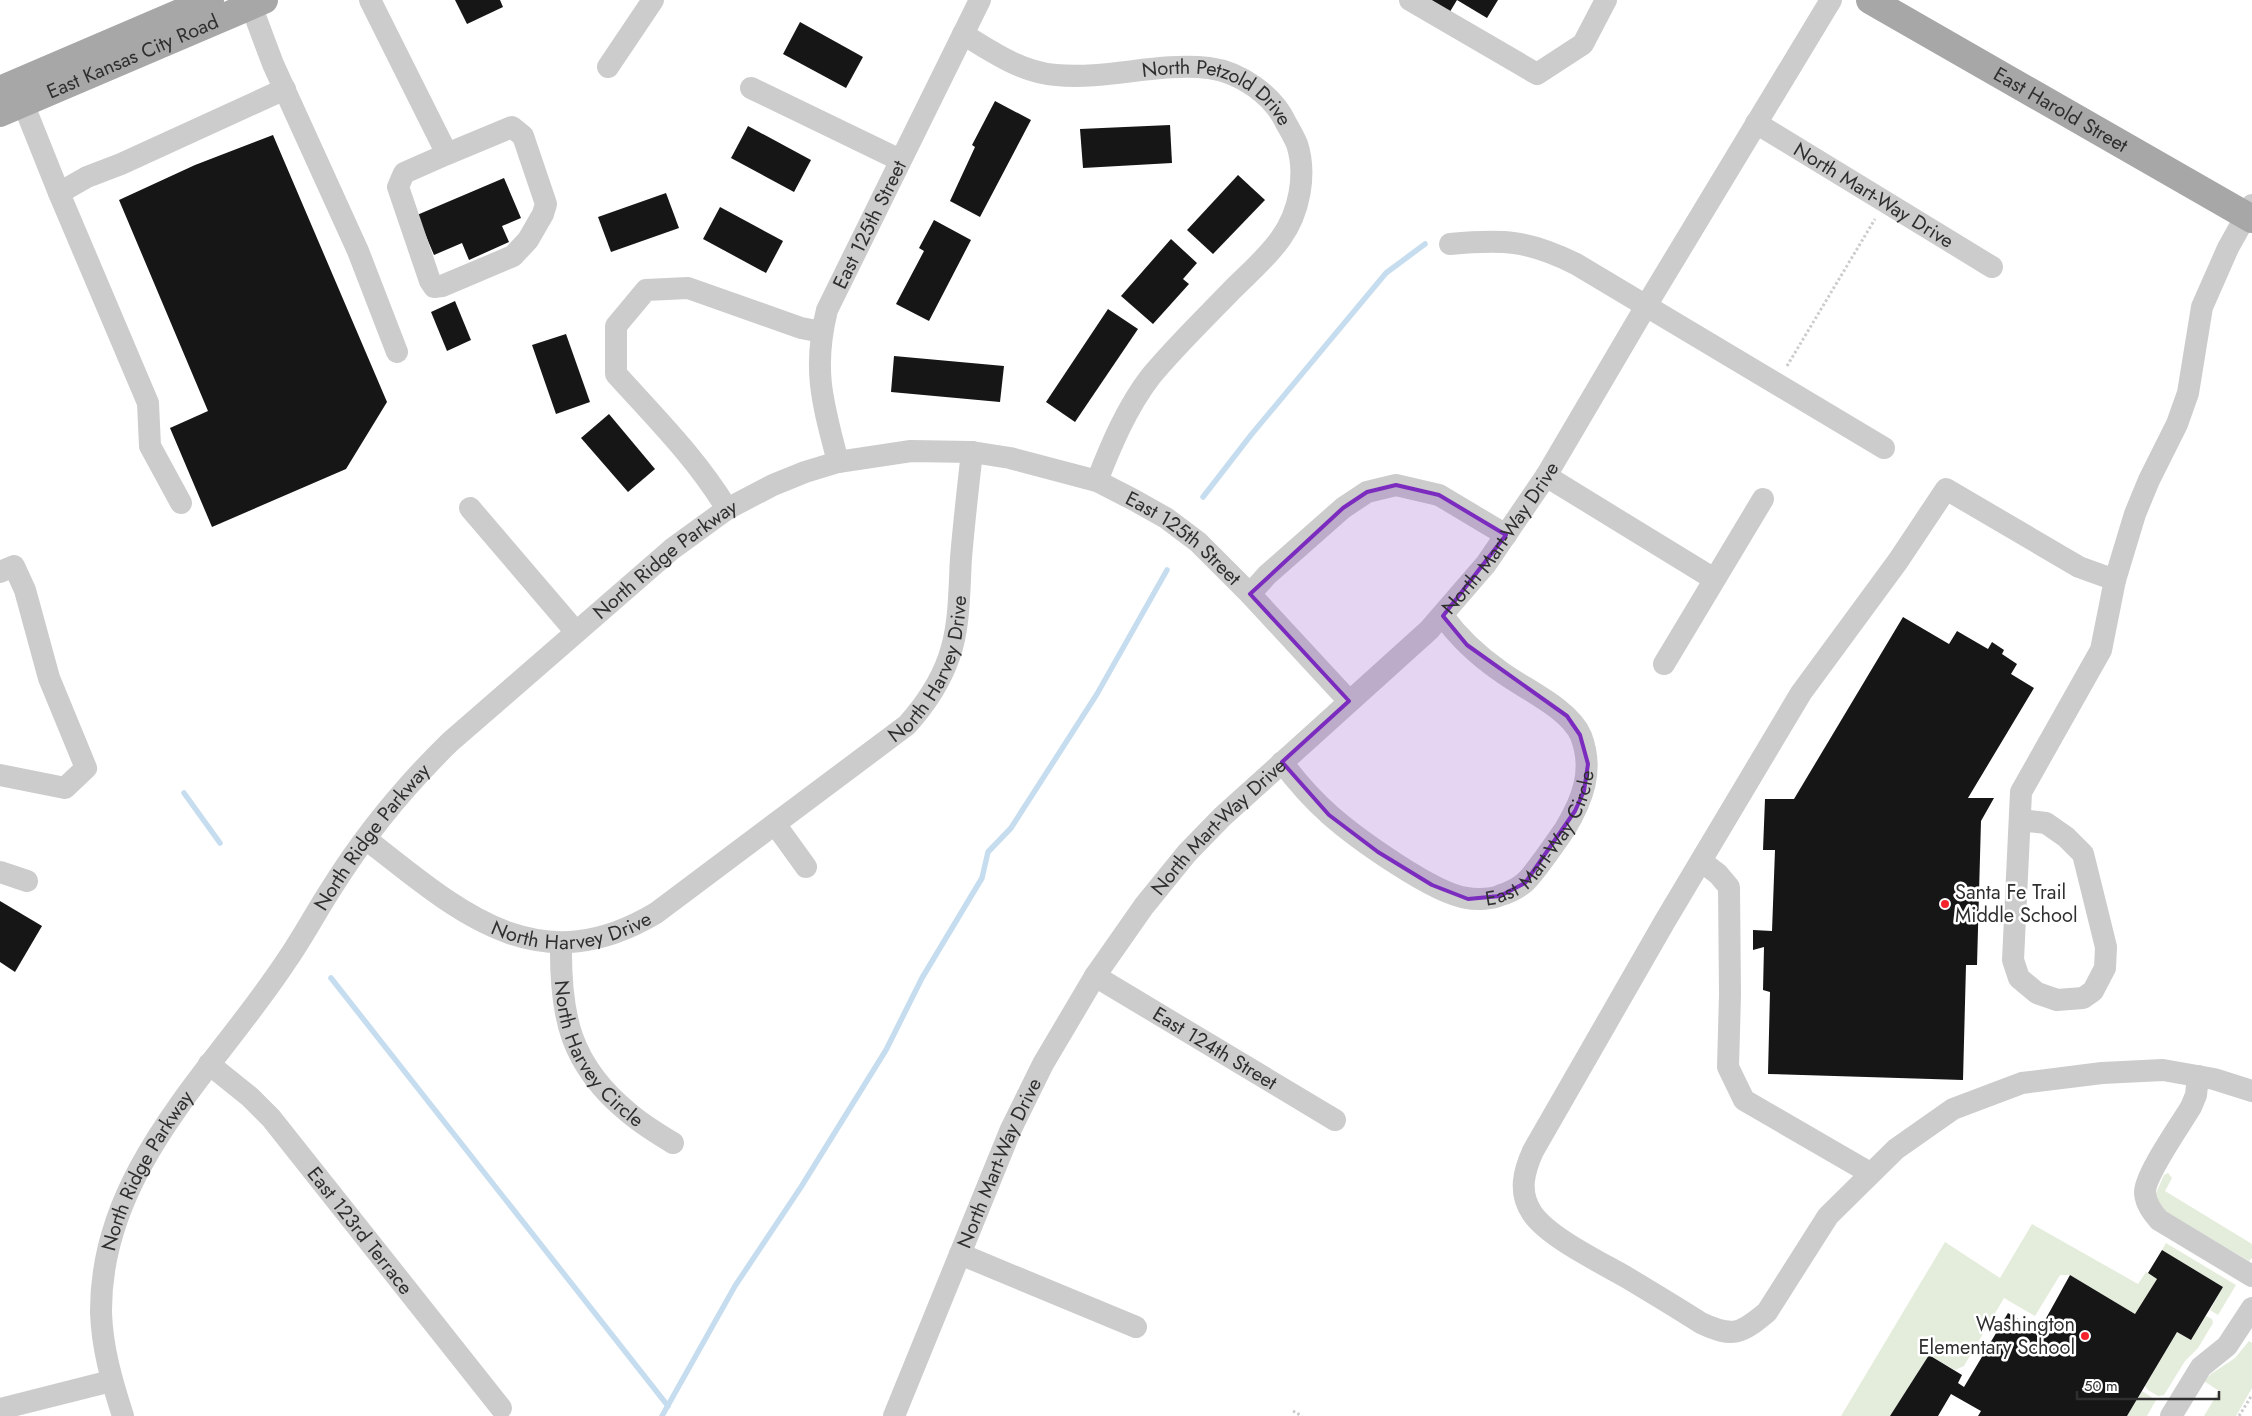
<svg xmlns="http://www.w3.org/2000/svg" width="2252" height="1416" font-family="Jost,sans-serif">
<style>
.green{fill:#e4eddb}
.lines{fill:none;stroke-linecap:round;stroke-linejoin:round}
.stream{stroke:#c6ddef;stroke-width:5.5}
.building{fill:#161616}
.path{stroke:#ccc;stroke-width:3;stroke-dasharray:2.5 2.5;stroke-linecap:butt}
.minor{stroke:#ccc;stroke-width:22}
.major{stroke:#a7a7a7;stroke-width:28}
.marked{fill:#7b2cbf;fill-opacity:0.2;stroke:#7b2cbf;stroke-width:4;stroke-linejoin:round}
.poi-dot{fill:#f4232b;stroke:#fff;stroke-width:2}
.labels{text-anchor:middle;stroke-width:5;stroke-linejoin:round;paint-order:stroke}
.street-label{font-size:20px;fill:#2f2f2f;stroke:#fff}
.poi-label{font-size:20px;fill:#2f2f2f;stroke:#fff;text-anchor:start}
</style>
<rect width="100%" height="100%" fill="#fff"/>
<g class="green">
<polygon points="2168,1173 2172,1178 2165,1191 2252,1244 2252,1258 2249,1261 2166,1212 2157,1199 2156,1193 2164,1175"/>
<polygon points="2032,1224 2138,1284 2146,1272 2157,1279 2135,1314 2070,1275 2060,1275 2035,1316 2004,1298 1964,1366 1955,1370 1929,1355 1890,1416 1841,1416 1945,1242 2000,1278"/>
<polygon points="2166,1243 2236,1285 2218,1315 2210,1310 2223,1287 2162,1250"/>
<polygon points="2206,1316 2212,1319 2213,1323 2198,1348 2185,1361 2164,1395 2158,1396 2148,1390 2145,1386 2177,1332 2191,1340"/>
<polygon points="2249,1341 2252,1343 2252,1388 2236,1416 2204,1416 2219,1391 2204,1381 2211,1374 2235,1358"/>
<polygon points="2142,1391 2156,1400 2147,1416 2127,1416"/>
</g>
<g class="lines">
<g class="stream">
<polyline points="1203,497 1251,435 1386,273 1425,244"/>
<polyline points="184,793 220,843"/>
<polyline points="331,978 668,1406"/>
<polyline points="662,1416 735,1286 801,1187 886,1050 922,978 982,878 988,852 1011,828 1097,694 1167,570"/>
</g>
</g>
<g class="building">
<polygon points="455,0 500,0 503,7 467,24"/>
<polygon points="1423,0 1498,0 1487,18 1457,0 1448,15"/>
<polygon points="800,22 863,57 846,88 783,54"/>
<polygon points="995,101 1031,120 980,217 950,201 975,147 972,145"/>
<polygon points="1170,125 1172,163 1083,168 1080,129"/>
<polygon points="748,126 811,160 794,192 731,158"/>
<polygon points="273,135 387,402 346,469 212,527 170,428 208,411 119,200 195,165"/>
<polygon points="1238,175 1265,200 1213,254 1187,230"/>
<polygon points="504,178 521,218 502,226 509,242 469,260 462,243 434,255 417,215"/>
<polygon points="666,193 679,228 611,252 598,217"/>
<polygon points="720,207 783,241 766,273 703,239"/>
<polygon points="934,220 971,240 929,321 896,304 924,251 919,248"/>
<polygon points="1171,239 1197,263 1183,279 1189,284 1153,324 1121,296"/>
<polygon points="455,301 471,340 447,351 431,312"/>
<polygon points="1108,309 1138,329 1075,422 1046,402"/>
<polygon points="566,334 590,402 556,414 532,345"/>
<polygon points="894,356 1004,366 1000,402 891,392"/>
<polygon points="609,414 655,469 628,492 581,438"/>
<polygon points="1903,617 1949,644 1957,631 1988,649 1992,642 2004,650 2002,654 2017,664 2011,674 2034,688 1968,798 1994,798 1981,821 1977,965 1966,965 1963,1080 1768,1074 1770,992 1763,990 1764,947 1753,950 1753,930 1772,931 1775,850 1763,850 1765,799 1794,799"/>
<polygon points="0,901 42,926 15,972 0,962"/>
<polygon points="2162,1250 2223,1287 2191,1340 2177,1332 2127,1416 1978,1416 1981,1411 1951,1394 1938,1416 1890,1416 1929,1355 1962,1375 1958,1383 1964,1387 2008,1313 2039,1331 2070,1275 2135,1314 2157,1279 2148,1273"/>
</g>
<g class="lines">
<g class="path">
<polyline points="1787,366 1875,219"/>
<polyline points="1293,1411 1302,1416"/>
<polyline points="2239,1416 2252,1395"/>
</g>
<g class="minor">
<polyline points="249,0 273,64 358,251 397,352"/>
<polyline points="370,0 447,154 512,127 523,136 546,204 543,214 528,240 513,256 442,286 434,287 430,281 398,187 404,173 447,154"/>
<polyline points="1410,0 1537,74 1583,44 1606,0"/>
<path id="s1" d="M 963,34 C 992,52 1021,72 1056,75 C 1107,80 1158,62 1209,68 C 1240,72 1273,95 1286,123 C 1290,130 1294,137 1297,144 C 1307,175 1299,213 1281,238 C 1268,257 1248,274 1232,290 C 1205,318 1176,346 1151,376 C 1127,407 1111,445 1097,481"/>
<polyline points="608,67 653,0"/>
<polyline points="17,88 59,193 87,177 121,164 285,89"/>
<polyline points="751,88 900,160"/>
<path id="s2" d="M 1756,123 L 1992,267"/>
<polyline points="59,193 148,403 150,446 181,503"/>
<path d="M 1450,244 C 1503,239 1527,240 1576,264 L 1884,448"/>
<path id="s3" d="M 838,462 C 823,404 812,370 827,310 L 980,0"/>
<polyline points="1546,476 1714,579"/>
<polyline points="470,508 576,632"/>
<path d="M 727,509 C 697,459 655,417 616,374 L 616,326 L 646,290 L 688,288 L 801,328 L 822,332"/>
<polyline points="0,572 14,566 25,590 49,678 86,768 65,788 0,775"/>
<path d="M 2115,580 L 2079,567 L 1946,489 L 1898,561 L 1801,693 L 1665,921 L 1533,1151 C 1524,1171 1518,1192 1532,1213 C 1548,1237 1600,1262 1626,1277 C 1651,1292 1676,1307 1701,1323 C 1733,1338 1741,1334 1767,1312 L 1828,1216 L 1896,1149 L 1953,1109 L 2022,1083 L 2102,1073 L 2163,1070 L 2214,1079 L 2252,1091"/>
<polyline points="1250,594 1267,575 1343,508 1367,492 1396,485 1439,495 1506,535"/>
<polyline points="1664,664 1763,499"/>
<path id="s4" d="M 1282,762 C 1296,781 1312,799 1330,815 C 1356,838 1434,894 1467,898 C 1476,900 1493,899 1501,895 C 1508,893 1518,888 1524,883 C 1533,876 1558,839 1565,829 C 1583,799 1594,770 1581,736 C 1569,708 1524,689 1500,671 C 1477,655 1459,638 1443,616"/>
<polyline points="2020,820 2046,823 2066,837 2083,854 2106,947 2105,968 2093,991 2083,998 2057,1000 2037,993 2019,978 2013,960 2021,792 2101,650 2115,580 2135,514 2149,480 2177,424 2188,393 2202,307 2228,248 2252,205"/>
<polyline points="775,824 806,867"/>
<path id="s5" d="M 366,839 C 459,912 537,984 656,913 L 907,725 C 925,705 940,683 949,657 C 960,626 959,591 961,558 C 964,522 968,487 972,452"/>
<polyline points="1701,861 1718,874 1729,887 1730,995 1728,1067 1744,1100 1870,1173"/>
<polyline points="0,872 27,881"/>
<path id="s6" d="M 561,944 C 560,1016 570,1065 629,1113 C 642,1124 658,1134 673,1143"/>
<path id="s7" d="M 1095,976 L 1335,1120"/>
<path id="s8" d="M 209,1064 L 250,1097 L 271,1118 L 501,1408"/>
<path d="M 2198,1076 L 2196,1095 L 2191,1107 C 2181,1124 2144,1176 2145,1193 C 2146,1204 2152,1212 2159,1220 L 2252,1276"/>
<polyline points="960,1254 1136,1327"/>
<polyline points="0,1409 111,1381"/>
<path id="s9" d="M 123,1416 C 112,1382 102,1348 101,1312 C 100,1169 215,1070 287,960 C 303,937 316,912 331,889 C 364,836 405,786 450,742 L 672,549 L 727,509 L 773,485 L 805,472 L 838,462 L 911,451 L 972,452 L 1010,458 L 1097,481 L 1134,500 L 1166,518 L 1198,542 L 1250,594 L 1349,701"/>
<path id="s10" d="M 894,1416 L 1011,1129 L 1043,1064 L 1095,976 L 1144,906 L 1187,853 L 1222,817 L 1429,630 L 1486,564 L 1546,476 L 1646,306 L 1831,0"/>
<polyline points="2171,1416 2201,1367 2227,1346 2252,1308"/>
</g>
<g class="major">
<path id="s11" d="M 1870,0 L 2252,219"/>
<polyline points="0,90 210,0"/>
<path id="s12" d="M 0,113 L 264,0"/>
</g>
</g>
<path class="marked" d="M 1396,485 L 1439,495 L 1506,535 L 1443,616 L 1467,645 L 1567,716 L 1580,735 L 1588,764 L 1584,791 L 1575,811 L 1525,883 L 1500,896 L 1468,899 L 1432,885 L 1378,852 L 1329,815 L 1282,762 L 1349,701 L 1250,594 L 1343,508 L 1367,492 Z"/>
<g class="poi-dot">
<circle cx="1945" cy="904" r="5"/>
<circle cx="2085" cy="1336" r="5"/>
</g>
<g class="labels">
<g class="street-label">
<text dy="7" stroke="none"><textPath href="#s12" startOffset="144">East Kansas City Road</textPath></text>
<text dy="7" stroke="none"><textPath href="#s1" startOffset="272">North Petzold Drive</textPath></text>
<text dy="7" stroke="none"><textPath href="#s11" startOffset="220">East Harold Street</textPath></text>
<text dy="7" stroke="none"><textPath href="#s2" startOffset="138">North Mart-Way Drive</textPath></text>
<text dy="7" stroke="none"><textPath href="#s3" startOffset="250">East 125th Street</textPath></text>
<text dy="7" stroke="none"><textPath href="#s10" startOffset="1084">North Mart-Way Drive</textPath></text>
<text dy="7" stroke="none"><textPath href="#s9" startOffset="1636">East 125th Street</textPath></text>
<text dy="7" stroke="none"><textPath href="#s9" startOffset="1068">North Ridge Parkway</textPath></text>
<text dy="7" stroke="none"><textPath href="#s5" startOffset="700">North Harvey Drive</textPath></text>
<text dy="7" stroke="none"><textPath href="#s10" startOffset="679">North Mart-Way Drive</textPath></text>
<text dy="7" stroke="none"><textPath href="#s4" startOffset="338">East Mart-Way Circle</textPath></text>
<text dy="7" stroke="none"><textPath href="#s9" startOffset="662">North Ridge Parkway</textPath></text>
<text dy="7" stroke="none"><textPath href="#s5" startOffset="236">North Harvey Drive</textPath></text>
<text dy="7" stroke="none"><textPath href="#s7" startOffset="140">East 124th Street</textPath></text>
<text dy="7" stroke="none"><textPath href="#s6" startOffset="121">North Harvey Circle</textPath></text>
<text dy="7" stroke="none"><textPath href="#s10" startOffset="274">North Mart-Way Drive</textPath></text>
<text dy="7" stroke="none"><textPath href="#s9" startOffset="258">North Ridge Parkway</textPath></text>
<text dy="7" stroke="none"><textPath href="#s8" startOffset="226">East 123rd Terrace</textPath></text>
</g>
<g class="poi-label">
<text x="1955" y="899">Santa Fe Trail<tspan x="1955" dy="23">Middle School</tspan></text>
<text x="2075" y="1331" text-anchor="end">Washington<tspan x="2075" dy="23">Elementary School</tspan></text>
</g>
</g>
<path d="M2077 1391v8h142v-8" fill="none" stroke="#2f2f2f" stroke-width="2.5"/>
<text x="2084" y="1391" font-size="15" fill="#2f2f2f" stroke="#ffffff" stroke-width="4" paint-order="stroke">50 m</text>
</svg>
